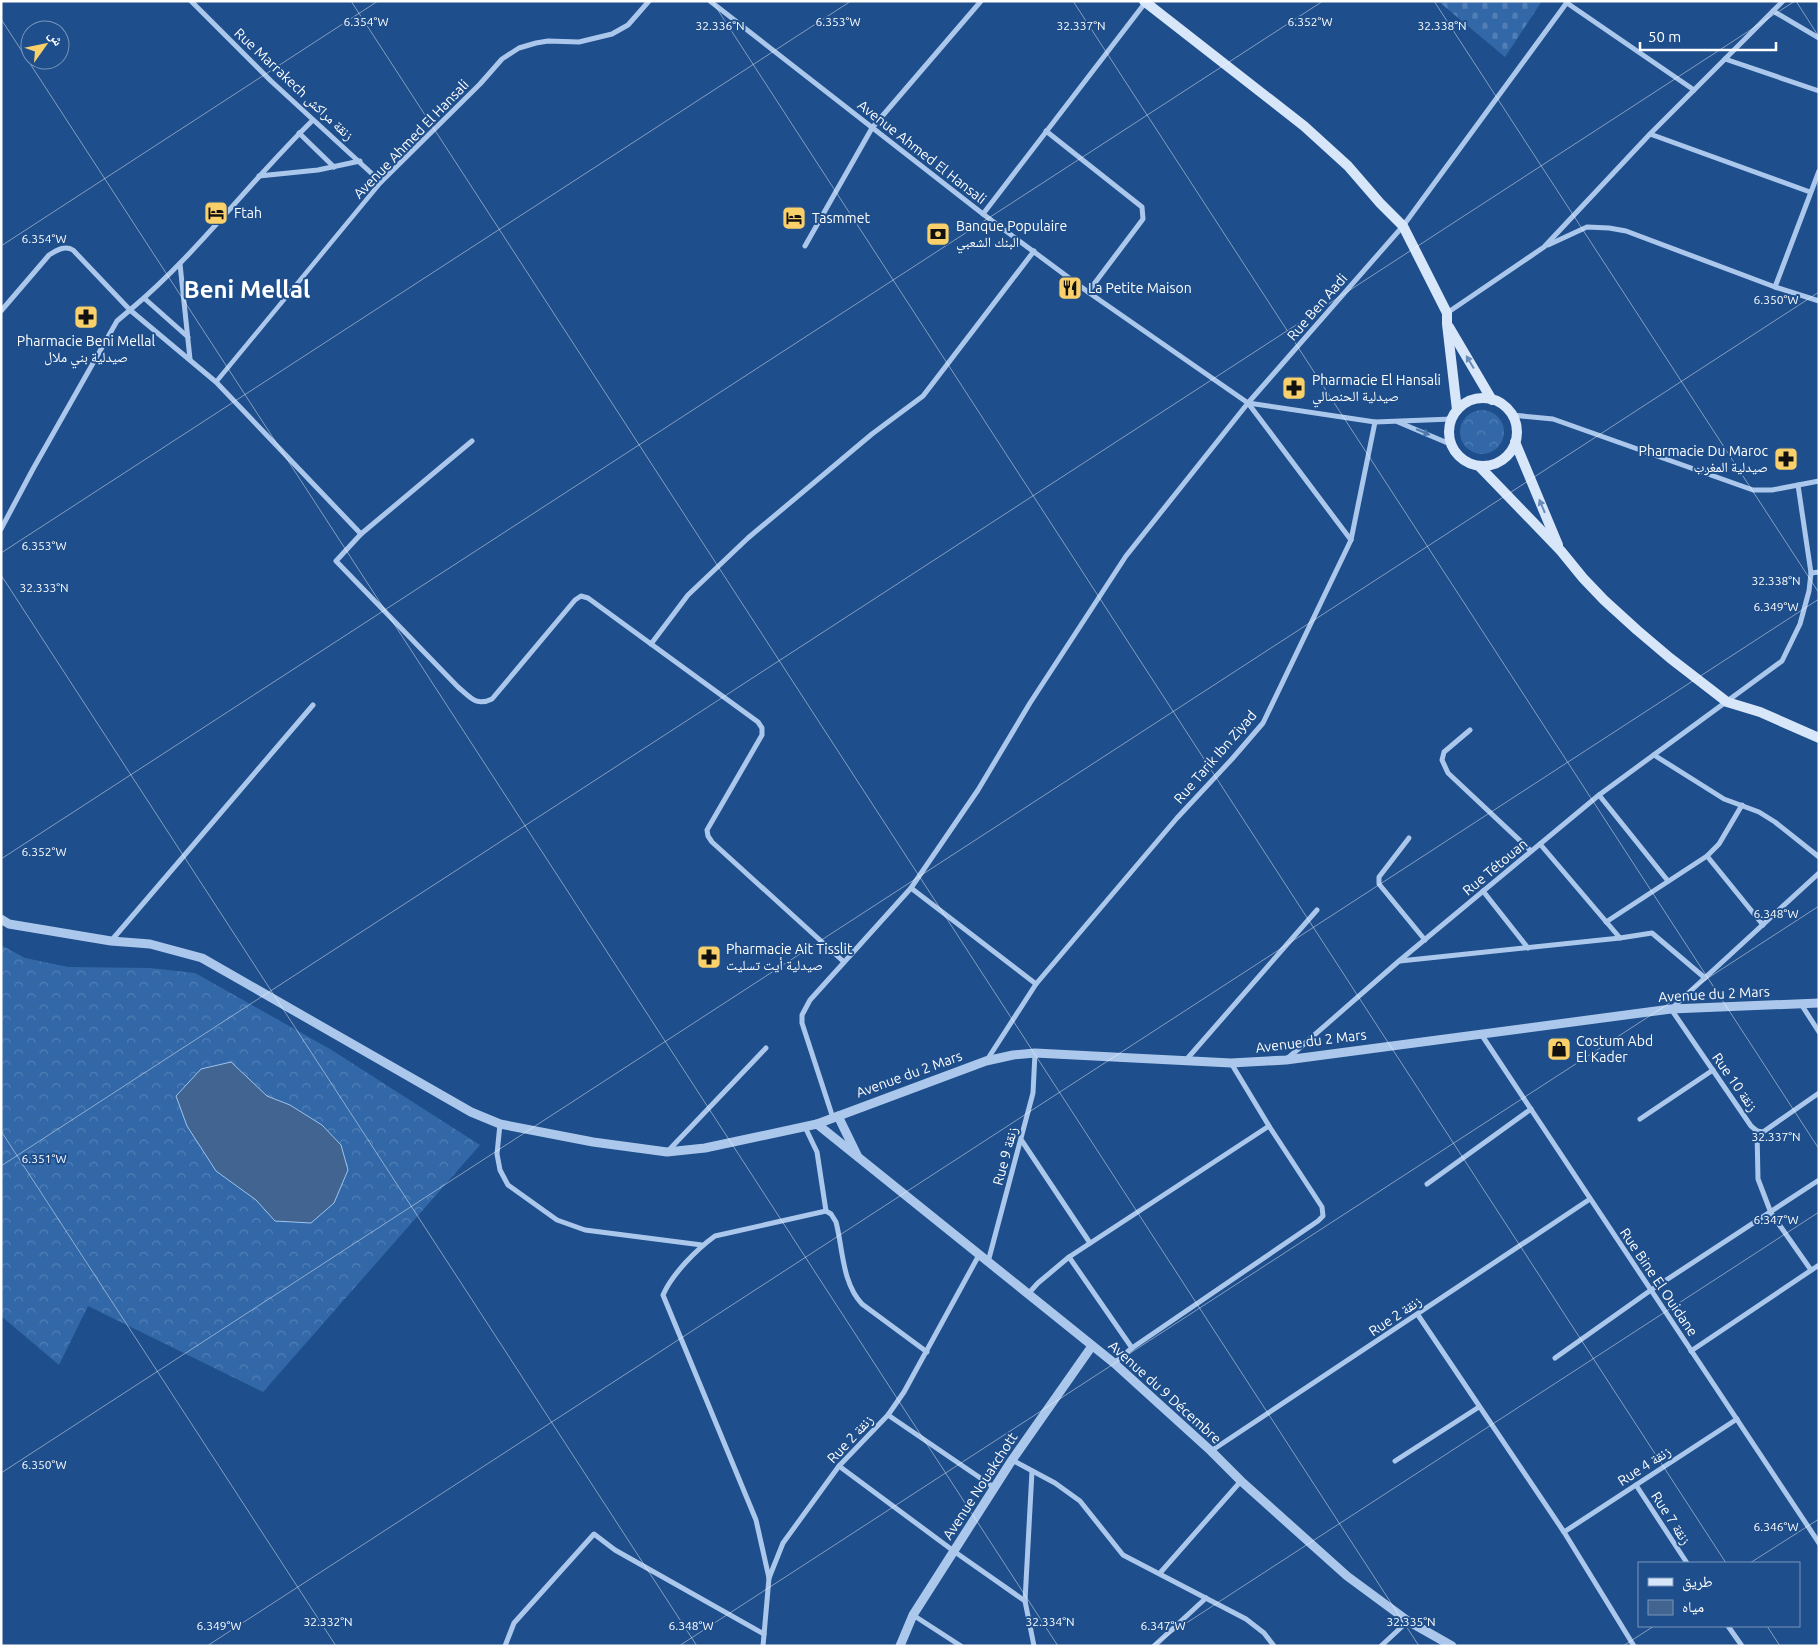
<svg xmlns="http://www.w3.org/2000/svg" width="1820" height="1647" font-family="Ubuntu,'Noto Naskh Arabic',sans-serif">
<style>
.forest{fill:url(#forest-crowns)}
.cemetery{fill:url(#cemetery-stones)}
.water{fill:#426490;stroke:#9ec3ed}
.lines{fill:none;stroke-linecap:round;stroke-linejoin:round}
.pedestrian{stroke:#abc8ec;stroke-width:4.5}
.minor{stroke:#abc8ec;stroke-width:5}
.tertiary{stroke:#abc8ec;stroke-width:9}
.secondary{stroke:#d7e6f9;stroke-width:10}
.oneway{fill:#688bb7}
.oneway2{fill:#4f79ad}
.ticks{fill:none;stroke:#fff;stroke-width:1;stroke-opacity:0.45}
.labels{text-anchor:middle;stroke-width:4;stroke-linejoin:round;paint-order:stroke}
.street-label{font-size:14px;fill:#fff;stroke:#1e4e8b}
.poi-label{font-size:14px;fill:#fff;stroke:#1e4e8b;text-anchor:start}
.town-label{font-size:24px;font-weight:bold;fill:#fff;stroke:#1e4e8b}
.ticks-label{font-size:12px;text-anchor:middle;fill:#fff;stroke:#1e4e8b;stroke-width:4;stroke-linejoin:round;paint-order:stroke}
</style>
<defs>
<pattern id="forest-crowns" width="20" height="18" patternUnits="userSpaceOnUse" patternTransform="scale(1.25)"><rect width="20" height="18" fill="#3268a8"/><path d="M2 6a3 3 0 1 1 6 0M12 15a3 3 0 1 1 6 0" fill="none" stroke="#517fb5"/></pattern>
<pattern id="cemetery-stones" width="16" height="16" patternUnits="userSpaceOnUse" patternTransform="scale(1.25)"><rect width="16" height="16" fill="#3268a8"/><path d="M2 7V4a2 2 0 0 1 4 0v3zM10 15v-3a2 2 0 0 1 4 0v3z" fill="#517fb5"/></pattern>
</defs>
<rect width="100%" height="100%" fill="#1e4e8b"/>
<g class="forest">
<circle cx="1482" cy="432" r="22"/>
<polygon points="1,945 25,958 68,967 150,968 195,973 330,1049 480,1145 263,1392 88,1306 59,1365 1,1316"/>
</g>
<polygon class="cemetery" points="1438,1 1542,1 1505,57"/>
<polygon class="water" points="231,1062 267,1096 290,1105 322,1125 341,1145 348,1170 334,1203 311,1223 275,1221 256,1200 216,1171 187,1126 176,1096 201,1069"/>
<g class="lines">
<polyline class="pedestrian" points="216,382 381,182"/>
<g class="minor">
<polyline points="191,1 271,81 381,182 480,84 502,59 519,48 536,43 548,41 579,42 612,34 628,25 649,1"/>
<polyline points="710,1 983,214 1088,292 1248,403 1375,422 1452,419"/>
<polyline points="1567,3 1694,90"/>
<polyline points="1773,11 1819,38"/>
<polyline points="1725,59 1819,91"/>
<path d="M 313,120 C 250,181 198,253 130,310 L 216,382 L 361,534"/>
<polyline points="1046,131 1142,207 1143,219 1088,292"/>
<polyline points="299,133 334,167"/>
<polyline points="1650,134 1810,192"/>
<polyline points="1819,171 1775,287 1819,301"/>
<polyline points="259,176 318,170 360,161"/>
<polyline points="983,214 1145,3"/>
<polyline points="1548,245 1587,227 1609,228 1626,231 1775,287"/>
<polyline points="805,246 872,128 981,1"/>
<polyline points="180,264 190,359"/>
<polyline points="144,298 188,337"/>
<path d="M 1,311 L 49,255 C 57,250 65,245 73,250 L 130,310 L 117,321 L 33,469 L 1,529"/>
<polyline points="1447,313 1544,247 1650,134 1783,1"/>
<polyline points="1248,403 1351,540"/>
<polyline points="1512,415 1553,419 1753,490 1772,490 1819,481"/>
<polyline points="1398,422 1450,444"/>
<path d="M 472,441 L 361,534 L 336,561 L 458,687 C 470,697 476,707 492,699 L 575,600 L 581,596 L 588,598 L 758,722 L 762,728 L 762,735 L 707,830 L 708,836 L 712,842 L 844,962"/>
<polyline points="1811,573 1819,572"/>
<polyline points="651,644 688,595 748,538 872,434 923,396 1034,251"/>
<polyline points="1470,730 1444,752 1442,760 1448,773 1531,851"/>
<polyline points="1654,755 1724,799 1759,812 1775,822 1819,857"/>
<polyline points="1599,795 1668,881"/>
<polyline points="1409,838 1379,877 1379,884 1425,940"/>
<polyline points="1540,844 1620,938 1652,933 1705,978"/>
<polyline points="1707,856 1763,925"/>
<polyline points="1819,873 1671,1009 1751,1126 1757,1131 1763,1132 1819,1093"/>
<polyline points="911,888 1036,984"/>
<polyline points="1483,891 1528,948"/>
<polyline points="1606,922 1707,856 1719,844 1742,805"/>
<polyline points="111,941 313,705"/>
<polyline points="1400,961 1620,938"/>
<polyline points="1801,1004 1819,1032"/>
<polyline points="1481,1034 1819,1543"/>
<polyline points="1288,1058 1399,961 1599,795 1782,661 1800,624 1809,591 1811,573 1798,485"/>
<polyline points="987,1060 1036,984 1177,818 1232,759 1263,723 1351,540 1375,422"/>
<polyline points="1186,1060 1317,910"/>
<polyline points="833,1118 802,1023 802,1015 810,1000 911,888 978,790 1030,703 1126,556 1248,403 1403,226 1568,1"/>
<polyline points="1640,1119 1713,1070"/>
<polyline points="500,1124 497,1154 500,1170 508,1185 557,1220 585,1230 702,1245"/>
<path d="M 805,1127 L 817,1152 L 826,1211 L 831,1214 L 836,1222 C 843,1249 842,1283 862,1304 L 927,1352"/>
<polyline points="1757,1131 1758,1179 1771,1213 1811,1270"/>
<polyline points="1022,1141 1090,1243"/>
<polyline points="667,1152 766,1048"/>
<polyline points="1427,1184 1531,1109"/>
<polyline points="1069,1257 1132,1348"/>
<polyline points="988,1262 1033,1093 1035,1053"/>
<polyline points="1028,1294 1038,1283 1069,1257 1269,1126"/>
<polyline points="1418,1315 1564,1532 1634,1646"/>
<polyline points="1691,1351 1819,1265"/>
<polyline points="1555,1358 1651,1290 1819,1180"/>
<polyline points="1114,1363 1132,1348 1318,1221 1323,1216 1322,1207 1269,1126 1231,1063"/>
<polyline points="888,1415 995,1488"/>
<polyline points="1211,1451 1590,1199"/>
<polyline points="1012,1460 1055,1483 1080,1501 1123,1555 1246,1619 1264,1633 1274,1646"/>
<polyline points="1395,1461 1479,1407"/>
<polyline points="839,1466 955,1552 1025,1601"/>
<polyline points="1032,1471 1025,1601 1034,1646"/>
<polyline points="1636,1485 1687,1563"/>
<polyline points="1564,1532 1737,1419"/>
<polyline points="1160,1573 1241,1481"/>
<path d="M 769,1578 L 756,1520 L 663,1295 C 672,1274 697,1249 715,1236 L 826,1211"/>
<polyline points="913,1615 961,1646"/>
<polyline points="1728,1626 1742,1646"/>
<polyline points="505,1646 514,1623 594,1534 615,1550 764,1634"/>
<polyline points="763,1646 769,1578 783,1543 839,1466 888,1415 904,1392 979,1255"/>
<polyline points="1154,1646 1206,1598"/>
<polyline points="1381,1646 1408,1621"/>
</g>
<g class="tertiary">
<polyline points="1,919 9,924 111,941 150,944 202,958 471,1112 500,1124 593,1142 667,1152 705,1148 817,1124 986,1061 1013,1055 1035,1053 1231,1063 1286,1060 1671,1009 1819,1003"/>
<polyline points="838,1116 857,1155"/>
<polyline points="817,1124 1114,1363 1211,1451 1241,1481 1347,1576 1408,1621 1452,1646"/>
<polyline points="900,1646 913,1615 1012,1460 1092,1346"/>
</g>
<g class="secondary">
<polyline points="1144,1 1304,126 1348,166 1380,203 1403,226 1447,313 1447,324 1457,410"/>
<polyline points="1449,327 1492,400"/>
<circle cx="1483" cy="432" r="34"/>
<polyline points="1515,442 1558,545"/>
<polyline points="1479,466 1561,551 1583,578 1604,600 1637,630 1670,658 1727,702 1760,712 1819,738"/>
</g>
</g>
<defs><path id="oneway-solid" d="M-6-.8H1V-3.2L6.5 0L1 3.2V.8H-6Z" transform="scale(1.25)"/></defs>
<g class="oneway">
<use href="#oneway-solid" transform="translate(1470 362) rotate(-121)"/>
<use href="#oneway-solid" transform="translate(1542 506) rotate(-113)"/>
</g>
<use class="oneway2" href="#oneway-solid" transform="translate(1423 432) rotate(23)"/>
<path class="ticks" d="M 351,1 L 1419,1646M 712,1 L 1726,1563M 1073,1 L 1819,1149M 1434,1 L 1819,593M 1796,1 L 1819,37M 1,19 L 1058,1646M 1,246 L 378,1M 1,553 L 851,1M 1,575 L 697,1646M 1,859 L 1323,1M 1,1131 L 336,1646M 1,1166 L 1795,1M 1,1473 L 1819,292M 1750,1563 L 1819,1519M 1767,1626 L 1780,1646M 207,1646 L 1819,599M 679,1646 L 1819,906M 1151,1646 L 1819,1212M 1623,1646 L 1654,1626"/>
<defs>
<g id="hotel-square" transform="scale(1.25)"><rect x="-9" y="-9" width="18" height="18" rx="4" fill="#fad06a" stroke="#1e4e8b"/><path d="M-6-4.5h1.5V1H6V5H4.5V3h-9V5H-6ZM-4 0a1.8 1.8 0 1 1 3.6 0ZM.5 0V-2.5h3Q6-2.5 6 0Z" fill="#111"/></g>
<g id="bank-square" transform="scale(1.25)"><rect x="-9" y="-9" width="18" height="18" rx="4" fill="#fad06a" stroke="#1e4e8b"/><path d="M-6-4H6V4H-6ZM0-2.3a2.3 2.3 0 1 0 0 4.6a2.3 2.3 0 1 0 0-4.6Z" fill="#111"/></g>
<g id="restaurant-square" transform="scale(1.25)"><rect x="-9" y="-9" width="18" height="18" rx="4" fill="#fad06a" stroke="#1e4e8b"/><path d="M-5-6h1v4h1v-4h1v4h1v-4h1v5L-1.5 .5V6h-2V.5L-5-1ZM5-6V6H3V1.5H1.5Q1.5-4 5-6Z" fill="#111"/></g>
<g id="pharmacy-square" transform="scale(1.25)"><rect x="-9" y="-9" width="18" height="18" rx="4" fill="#fad06a" stroke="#1e4e8b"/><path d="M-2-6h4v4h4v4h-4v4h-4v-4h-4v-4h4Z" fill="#111"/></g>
<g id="shop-square" transform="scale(1.25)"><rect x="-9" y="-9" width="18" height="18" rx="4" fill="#fad06a" stroke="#1e4e8b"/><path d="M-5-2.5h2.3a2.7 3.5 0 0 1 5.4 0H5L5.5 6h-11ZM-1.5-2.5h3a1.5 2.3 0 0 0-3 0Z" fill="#111"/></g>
</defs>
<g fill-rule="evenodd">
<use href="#hotel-square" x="216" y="213"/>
<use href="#hotel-square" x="794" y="218"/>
<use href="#bank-square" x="938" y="234"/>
<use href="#restaurant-square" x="1070" y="288"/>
<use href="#pharmacy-square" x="86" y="317"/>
<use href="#pharmacy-square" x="1294" y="388"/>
<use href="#pharmacy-square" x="1786" y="459"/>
<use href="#pharmacy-square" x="709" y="957"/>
<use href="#shop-square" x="1559" y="1049"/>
</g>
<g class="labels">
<g class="street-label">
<text transform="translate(294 84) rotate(43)" y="5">Rue Marrakech زنقة مراكش</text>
<text transform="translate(411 139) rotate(-46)" y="5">Avenue Ahmed El Hansali</text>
<text transform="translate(922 152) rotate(38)" y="5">Avenue Ahmed El Hansali</text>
<text transform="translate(1317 307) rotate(-49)" y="5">Rue Ben Aadi</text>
<text transform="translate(1215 757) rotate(-49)" y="5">Rue Tarik Ibn Ziyad</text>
<text transform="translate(1495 867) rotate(-40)" y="5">Rue Tétouan</text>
<text transform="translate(1714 994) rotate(-3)" y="5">Avenue du 2 Mars</text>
<text transform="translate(1311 1041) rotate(-7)" y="5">Avenue du 2 Mars</text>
<text transform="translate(909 1074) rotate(-20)" y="5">Avenue du 2 Mars</text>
<text transform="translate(1735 1082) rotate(55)" y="5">Rue 10 زنقة</text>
<text transform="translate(1005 1156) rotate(-75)" y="5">Rue 9 زنقة</text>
<text transform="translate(1659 1282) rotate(56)" y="5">Rue Bine El Ouidane</text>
<text transform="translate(1395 1316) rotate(-34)" y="5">Rue 2 زنقة</text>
<text transform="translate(1165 1392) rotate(42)" y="5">Avenue du 9 Décembre</text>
<text transform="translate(850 1439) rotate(-47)" y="5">Rue 2 زنقة</text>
<text transform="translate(1644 1466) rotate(-33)" y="5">Rue 4 زنقة</text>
<text transform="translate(980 1486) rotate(-57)" y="5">Avenue Nouakchott</text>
<text transform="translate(1671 1518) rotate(57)" y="5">Rue 7 زنقة</text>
</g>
<g class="poi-label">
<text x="234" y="218">Ftah</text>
<text x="812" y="223">Tasmmet</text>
<text x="956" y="231">Banque Populaire<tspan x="956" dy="16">البنك الشعبي</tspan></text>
<text x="1088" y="293">La Petite Maison</text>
<text x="86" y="346" text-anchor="middle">Pharmacie Beni Mellal<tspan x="86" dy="16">صيدلية بني ملال</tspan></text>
<text x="1312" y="385">Pharmacie El Hansali<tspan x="1312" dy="16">صيدلية الحنصالي</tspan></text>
<text x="1768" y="456" text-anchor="end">Pharmacie Du Maroc<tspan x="1768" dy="16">صيدلية المغرب</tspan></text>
<text x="726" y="954">Pharmacie Ait Tisslit<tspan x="726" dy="16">صيدلية أيت تسليت</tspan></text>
<text x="1576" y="1046">Costum Abd<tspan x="1576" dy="16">El Kader</tspan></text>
</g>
<g class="town-label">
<text x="247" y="298">Beni Mellal</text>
</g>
</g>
<g class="ticks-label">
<text x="366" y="26">6.354°W</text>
<text x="838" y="26">6.353°W</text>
<text x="1310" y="26">6.352°W</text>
<text x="720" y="30">32.336°N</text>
<text x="1081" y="30">32.337°N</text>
<text x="1442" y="30">32.338°N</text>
<text x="44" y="243">6.354°W</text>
<text x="1776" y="304">6.350°W</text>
<text x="44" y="550">6.353°W</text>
<text x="1776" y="585">32.338°N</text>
<text x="44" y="592">32.333°N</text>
<text x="1776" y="611">6.349°W</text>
<text x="44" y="856">6.352°W</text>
<text x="1776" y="918">6.348°W</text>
<text x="1776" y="1141">32.337°N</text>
<text x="44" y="1163">6.351°W</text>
<text x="1776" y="1224">6.347°W</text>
<text x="44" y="1469">6.350°W</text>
<text x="1776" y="1531">6.346°W</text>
<text x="328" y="1626">32.332°N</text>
<text x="1050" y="1626">32.334°N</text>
<text x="1411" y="1626">32.335°N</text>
<text x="219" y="1630">6.349°W</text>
<text x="691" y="1630">6.348°W</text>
<text x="1163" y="1630">6.347°W</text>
</g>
<rect width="1820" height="1647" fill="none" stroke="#ffffff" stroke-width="5"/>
<rect x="1638" y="1562" width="162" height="65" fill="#1e4e8b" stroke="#7895b9"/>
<rect x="1648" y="1578" width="25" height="8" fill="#d7e6f9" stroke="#7895b9"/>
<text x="1682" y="1587" font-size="15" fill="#ffffff">طريق</text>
<rect x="1648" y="1600" width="25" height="15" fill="#426490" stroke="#7895b9"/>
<text x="1682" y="1612" font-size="15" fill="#ffffff">مياه</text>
<g transform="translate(45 45) rotate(57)"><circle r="24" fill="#1e4e8b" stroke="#7895b9"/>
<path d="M0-4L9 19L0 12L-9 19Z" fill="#fad06a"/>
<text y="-8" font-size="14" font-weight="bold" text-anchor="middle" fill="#ffffff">ش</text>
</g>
<path d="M1640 42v8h136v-8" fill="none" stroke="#ffffff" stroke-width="2.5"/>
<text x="1648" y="42" font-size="15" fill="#ffffff" stroke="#1e4e8b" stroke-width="4" paint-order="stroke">50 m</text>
</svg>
